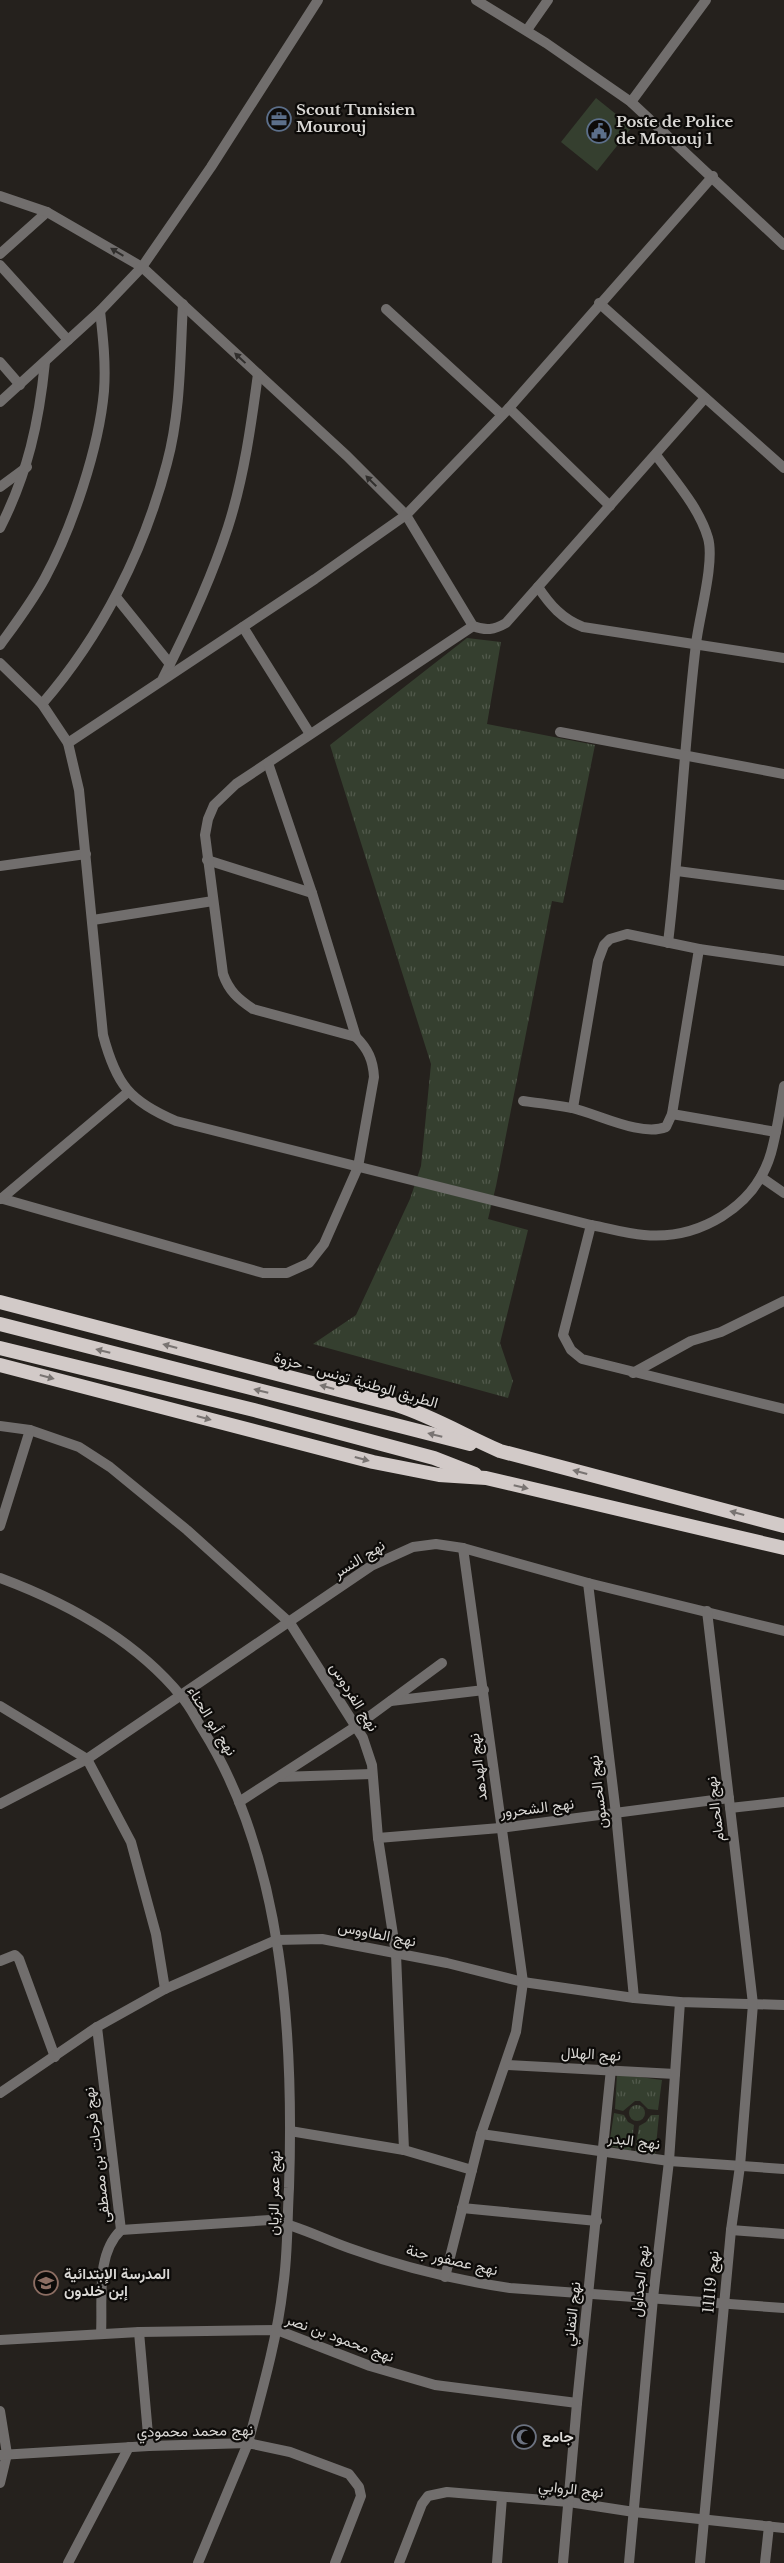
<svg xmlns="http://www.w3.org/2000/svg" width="784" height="2563" font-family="'Libre Baskerville',Vazirmatn,serif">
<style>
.grass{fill:url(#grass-tufts)}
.garden{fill:#353f2f}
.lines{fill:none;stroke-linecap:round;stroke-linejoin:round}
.minor{stroke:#716e6d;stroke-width:10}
.tertiary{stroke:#716e6d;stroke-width:10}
.trunk{stroke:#d2cac8;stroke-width:14}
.oneway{fill:#302e2c}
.oneway2{fill:#797472}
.labels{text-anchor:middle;stroke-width:4.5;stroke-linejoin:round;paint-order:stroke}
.poi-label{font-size:15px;font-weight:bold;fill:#d9d7d4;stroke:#0d0b09;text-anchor:start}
.street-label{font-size:15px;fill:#d9d7d4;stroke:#0d0b09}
</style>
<defs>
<pattern id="grass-tufts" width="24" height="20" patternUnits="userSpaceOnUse" patternTransform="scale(1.25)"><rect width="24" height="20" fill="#353f2f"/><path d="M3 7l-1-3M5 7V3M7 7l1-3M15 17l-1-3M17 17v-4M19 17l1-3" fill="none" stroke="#525a4c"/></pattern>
</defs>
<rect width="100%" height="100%" fill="#25211d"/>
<g class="grass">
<polygon points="467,638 501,642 487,724 595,745 563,903 552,901 496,1186 488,1219 528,1230 500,1343 513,1381 508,1398 313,1344 356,1315 410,1199 421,1166 431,1064 330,745"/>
<polygon points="617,2074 662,2080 658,2110 648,2109 640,2101 635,2101 623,2111 615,2109"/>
<circle cx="637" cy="2113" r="8"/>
<polygon points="614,2113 624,2115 628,2122 634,2125 631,2151 609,2146"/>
<polygon points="651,2115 659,2115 655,2156 635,2152 639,2126 646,2122"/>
</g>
<polygon class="garden" points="596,98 632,127 597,171 561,142"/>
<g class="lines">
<g class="minor">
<polyline points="527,30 548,0"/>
<polyline points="631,102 706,0"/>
<polyline points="0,254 47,212"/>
<polyline points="0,265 68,340"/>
<polyline points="599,303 784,468"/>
<polyline points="386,309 502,415"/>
<polyline points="0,362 20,385"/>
<polyline points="509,408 610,506"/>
<path d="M 656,455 C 674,480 699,507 708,538 C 715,562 699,617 696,644 C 684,743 680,843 668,943"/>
<polyline points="0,487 27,467"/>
<path d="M 406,515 L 473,626 C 486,631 494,630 506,623 L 705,398"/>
<path d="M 0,528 C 28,473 39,422 45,362"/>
<path d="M 538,587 C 550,605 562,619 583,627 L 784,658"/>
<polyline points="116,597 170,664"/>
<polyline points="243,627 310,734"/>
<path d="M 0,645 C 16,623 32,602 45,578 C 72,528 99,448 104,391 C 106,364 103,337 100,311"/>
<path d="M 163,678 C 188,629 211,580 228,527 C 244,477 251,426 258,374"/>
<path d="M 42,704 C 102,635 144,551 167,463 C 181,411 180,356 183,304"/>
<polyline points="560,732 784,774"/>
<polyline points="207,860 312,893"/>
<polyline points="0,866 86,854"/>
<polyline points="677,871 784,885"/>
<polyline points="93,920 213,901"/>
<path d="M 356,1037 L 253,1009 C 238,999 229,991 223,974 L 205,835 L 208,819 L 214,805 L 236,784 L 473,626"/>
<path d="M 523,1101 C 539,1103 556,1105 572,1108 C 598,1114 641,1137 666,1127 L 672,1114 L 699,949"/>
<polyline points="573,1108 598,961 604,945 610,939 627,934 699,949 784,961"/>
<polyline points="672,1114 776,1132"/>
<polyline points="761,1177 784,1193"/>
<path d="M 0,1198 L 263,1273 L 287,1273 L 309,1263 L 324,1244 L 358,1167 L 374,1077 C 373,1060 368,1049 356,1037 L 312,893 L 268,763"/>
<polyline points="1,1199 128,1092"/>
<polyline points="633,1373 691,1341 721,1332 784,1301"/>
<polyline points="0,1426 30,1430 79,1447 110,1467 187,1530 290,1623 363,1738 372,1765 378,1838 396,1954 404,2150"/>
<polyline points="0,1526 30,1430"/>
<polyline points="588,1583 616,1814 634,1998"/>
<polyline points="391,1701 484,1690"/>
<polyline points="0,1706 87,1759 131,1842 156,1934 165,1989"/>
<polyline points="279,1777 372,1774"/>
<polyline points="239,1802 355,1727 442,1663"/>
<polyline points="0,1804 87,1759 371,1566 413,1547 436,1544 463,1548 588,1583 784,1631"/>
<polyline points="730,1808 784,1802"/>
<polyline points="378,1838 500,1828 729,1798"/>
<polyline points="0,1961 15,1955 19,1959 55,2057"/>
<path d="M 97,2027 L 121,2230 C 95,2255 103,2300 101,2334"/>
<polyline points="506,2065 675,2074"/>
<polyline points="0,2093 97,2027 165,1989 276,1940 322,1939 447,1963 523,1982 634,1998 680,2002 784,2005"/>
<polyline points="290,2131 404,2150 472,2170"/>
<polyline points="481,2134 669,2161 784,2169"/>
<polyline points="462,2208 597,2221"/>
<path d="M 121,2230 L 270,2220 C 297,2225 323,2239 349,2248 C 402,2267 455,2280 510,2288 L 784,2308"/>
<polyline points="731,2230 784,2234"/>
<polyline points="445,2277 481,2134 516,2032 523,1982 463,1548"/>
<polyline points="139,2332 149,2446"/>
<polyline points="0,2340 139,2332 277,2330 370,2366 435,2385 577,2403"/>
<polyline points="0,2411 7,2454 0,2483"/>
<polyline points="68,2563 129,2447"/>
<polyline points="198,2563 248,2443 290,2452 349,2474 359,2487 361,2496 335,2563"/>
<polyline points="399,2563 422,2504 428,2496 447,2492 569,2502 634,2512 784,2528"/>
<polyline points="497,2563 502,2497"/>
<polyline points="563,2563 577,2403 611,2069"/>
<polyline points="629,2563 653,2298 669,2161 680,2002"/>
<polyline points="700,2563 731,2230 740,2166 753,2004 707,1611"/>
<polyline points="765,2563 769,2526"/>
</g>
<g class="tertiary">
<polyline points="476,0 546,43 631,102 784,245"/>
<polyline points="0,196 47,212 142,267 347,456 406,515"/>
<polyline points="0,402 100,311 142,267 211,167 318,0"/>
<path d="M 0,663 L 42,704 L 68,743 L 79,790 L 103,1035 C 116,1084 129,1101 176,1121 L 591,1225 C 608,1228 626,1234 644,1235 C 698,1240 755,1208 771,1153 C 777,1132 780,1109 784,1086"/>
<polyline points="68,743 315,579 406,515 509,408 713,176"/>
<polyline points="591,1225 563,1335 571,1350 582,1359 784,1409"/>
<path d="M 0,1578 C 67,1603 135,1640 181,1696 C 190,1706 196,1719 203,1730 C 284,1860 294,2038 289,2188 C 287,2221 288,2254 283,2287 C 277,2340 262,2391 248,2443 L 149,2446 L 0,2455"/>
</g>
<g class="trunk">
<path d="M 0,1302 L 397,1405 C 434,1417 465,1436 500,1451 L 784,1526"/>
<polyline points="0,1324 470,1444"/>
<polyline points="0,1348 254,1410 434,1458 475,1474"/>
<polyline points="0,1365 373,1462 439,1475 486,1478 784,1548"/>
</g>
</g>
<defs><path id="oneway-solid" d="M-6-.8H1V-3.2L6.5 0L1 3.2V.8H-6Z" transform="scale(1.25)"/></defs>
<g class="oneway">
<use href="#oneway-solid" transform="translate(117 252) rotate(-149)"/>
<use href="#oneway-solid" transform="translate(240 358) rotate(-137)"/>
<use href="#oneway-solid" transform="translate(371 481) rotate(-135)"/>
</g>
<g class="oneway2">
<use href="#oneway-solid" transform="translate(170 1346) rotate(-165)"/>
<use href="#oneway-solid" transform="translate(103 1351) rotate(-166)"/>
<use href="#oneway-solid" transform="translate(47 1377) rotate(15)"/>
<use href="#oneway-solid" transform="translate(327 1387) rotate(-165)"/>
<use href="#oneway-solid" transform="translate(261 1391) rotate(-166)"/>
<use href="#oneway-solid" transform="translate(204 1418) rotate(15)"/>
<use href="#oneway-solid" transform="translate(435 1435) rotate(-166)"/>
<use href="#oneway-solid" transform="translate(362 1459) rotate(15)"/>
<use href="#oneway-solid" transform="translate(580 1472) rotate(-165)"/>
<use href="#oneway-solid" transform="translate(521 1487) rotate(13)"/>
<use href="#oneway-solid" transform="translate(737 1513) rotate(-165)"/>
</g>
<defs>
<g id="office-ring" transform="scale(1.25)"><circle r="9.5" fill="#0d0b09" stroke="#5c6f8a" stroke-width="1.5"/><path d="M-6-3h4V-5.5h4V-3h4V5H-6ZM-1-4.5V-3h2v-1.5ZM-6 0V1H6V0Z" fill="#5c6f8a"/></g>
<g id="civic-ring" transform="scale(1.25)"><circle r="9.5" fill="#0d0b09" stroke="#5c6f8a" stroke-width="1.5"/><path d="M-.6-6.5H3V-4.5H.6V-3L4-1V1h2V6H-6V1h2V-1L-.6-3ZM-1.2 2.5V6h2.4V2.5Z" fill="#5c6f8a"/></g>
<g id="school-ring" transform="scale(1.25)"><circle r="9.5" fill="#0d0b09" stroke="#8d6e63" stroke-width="1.5"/><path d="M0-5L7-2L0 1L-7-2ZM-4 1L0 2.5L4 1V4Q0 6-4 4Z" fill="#8d6e63"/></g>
<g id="mosque-ring" transform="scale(1.25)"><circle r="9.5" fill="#0d0b09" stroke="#6b7280" stroke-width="1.5"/><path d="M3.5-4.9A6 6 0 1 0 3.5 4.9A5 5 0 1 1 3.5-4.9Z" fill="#6b7280"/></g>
</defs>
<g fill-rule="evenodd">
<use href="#office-ring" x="279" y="119"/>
<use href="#civic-ring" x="599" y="131"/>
<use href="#school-ring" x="46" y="2283"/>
<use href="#mosque-ring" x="524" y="2437"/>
</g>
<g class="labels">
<g class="poi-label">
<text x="296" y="115">Scout Tunisien<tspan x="296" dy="17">Mourouj</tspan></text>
<text x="616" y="127">Poste de Police<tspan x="616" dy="17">de Mououj 1</tspan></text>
<text x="64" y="2279">المدرسة الإبتدائية<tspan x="64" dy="17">إبن خلدون</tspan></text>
<text x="542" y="2442">جامع</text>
</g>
<g class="street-label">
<text transform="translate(356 1380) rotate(16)" y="5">الطريق الوطنية تونس - حزوة</text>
<text transform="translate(359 1559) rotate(-32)" y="5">نهج النسر</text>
<text transform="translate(354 1697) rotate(58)" y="5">نهج الفردوس</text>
<text transform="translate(212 1721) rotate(58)" y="5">نهج أبو الحناء</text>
<text transform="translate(478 1767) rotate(-97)" y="5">نهج الهدهد</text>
<text transform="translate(598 1792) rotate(-97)" y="5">نهج الحسون</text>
<text transform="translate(537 1808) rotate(-7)" y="5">نهج الشحرور</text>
<text transform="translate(715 1809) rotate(-97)" y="5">نهج الحمام</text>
<text transform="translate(377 1934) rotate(11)" y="5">نهج الطاووس</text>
<text transform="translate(591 2054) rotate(3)" y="5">نهج الهلال</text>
<text transform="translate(634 2141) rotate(7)" y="5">نهج البدر</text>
<text transform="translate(97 2155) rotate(-97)" y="5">نهج فرحات بن مصطفى</text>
<text transform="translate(274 2193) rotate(-89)" y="5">نهج عمر الزيان</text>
<text transform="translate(452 2260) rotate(13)" y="5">نهج عصفور جنة</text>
<text transform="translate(640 2281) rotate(-84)" y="5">نهج الجداول</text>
<text transform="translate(711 2282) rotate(-85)" y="5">نهج 11119</text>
<text transform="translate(572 2314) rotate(-84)" y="5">نهج التفاني</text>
<text transform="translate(340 2338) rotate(20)" y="5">نهج محمود بن نصر</text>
<text transform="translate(195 2431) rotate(-1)" y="5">نهج محمد محمودي</text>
<text transform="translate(571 2489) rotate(6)" y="5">نهج الروابي</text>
</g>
</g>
</svg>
